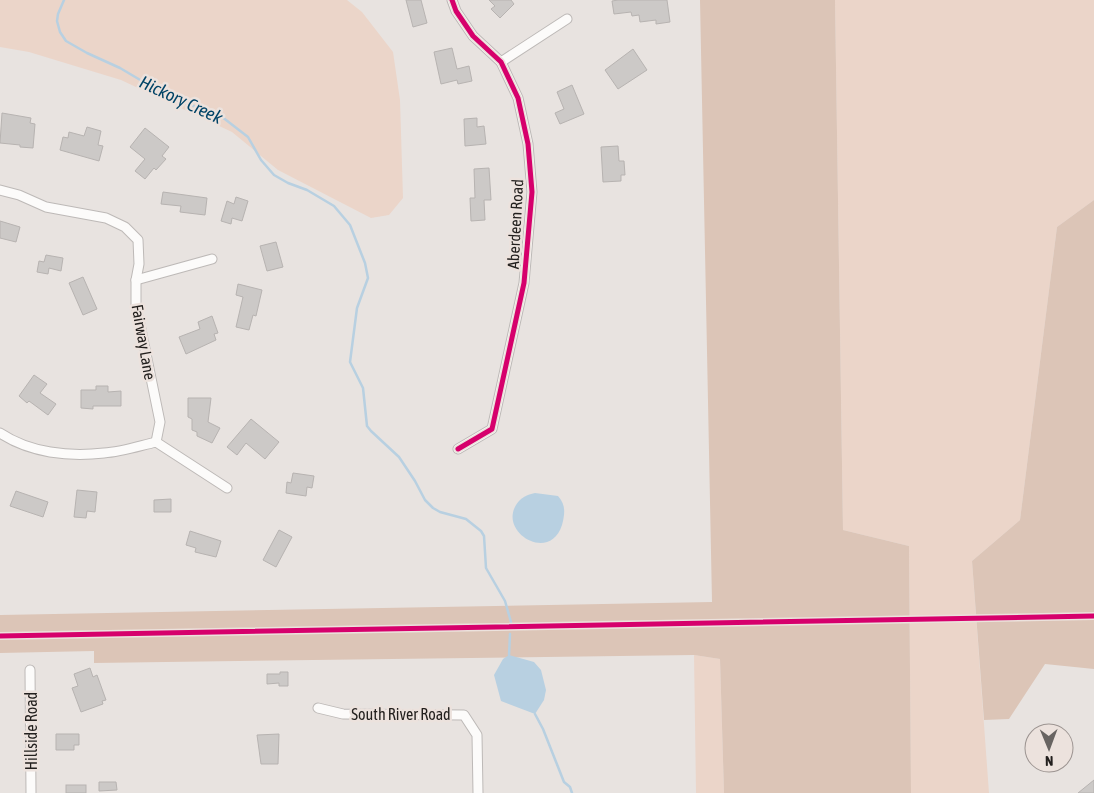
<svg xmlns="http://www.w3.org/2000/svg" width="1094" height="793" font-family="'Asap Condensed',sans-serif">
<style>
.green{fill:#ebd5c9}
.forest{fill:#dcc5b7}
.water{fill:#b8d0e1}
.lines{fill:none;stroke-linecap:round;stroke-linejoin:round}
.stream{stroke:#b8d0e1;stroke-width:2.5}
.building{fill:#ccc9c7;stroke:#b7b3b1}
.minor-casing{stroke:#bdb9b7;stroke-width:11}
.minor{stroke:#fcfbfa;stroke-width:9}
.cycleway-casing{stroke:#ece2dd;stroke-width:8}
.cycleway{stroke:#d6006c;stroke-width:5}
.labels{text-anchor:middle;stroke-width:5;stroke-linejoin:round;paint-order:stroke}
.street-label{font-size:16px;fill:#23201e;stroke:#ece2dd}
.water-label{font-size:18px;font-style:italic;fill:#004366;stroke:#ece2dd}
</style>
<rect width="100%" height="100%" fill="#e8e3e0"/>
<g class="green">
<polygon points="0,0 347,0 362,12 393,52 400,100 403,198 389,215 371,218 278,170 232,132 121,80 29,52 0,47"/>
<polygon points="835,0 1094,0 1094,200 1057,227 1020,520 972,561 989,793 911,793 909,546 843,530"/>
<polygon points="694,655 720,659 724,793 696,793"/>
</g>
<g class="forest">
<polygon points="700,0 835,0 843,530 909,546 911,793 724,793 720,659 694,655 94,663 94,651 0,653 0,615 712,602"/>
<polygon points="1094,200 1094,669 1045,664 1009,719 984,720 972,561 1020,520 1057,227"/>
</g>
<g class="water">
<path d="M 535,493 L 558,496 C 566,505 565,513 562,525 C 550,563 499,533 516,505 C 521,497 527,495 535,493 Z"/>
<polygon points="509,655 534,662 541,670 546,690 544,700 535,714 501,701 494,675 503,659"/>
</g>
<g class="lines">
<g class="stream">
<polyline points="64,0 58,14 57,21 60,32 66,41 87,53 120,68 174,100 217,113 248,137 261,160 274,175 288,183 307,190 334,206 350,225 365,263 368,278 357,308 350,362 363,388 367,426 371,431 399,457 415,481 425,500 433,508 440,512 466,519 481,531 484,536 486,568 505,601 511,622"/>
<polyline points="509,655 510,634"/>
<polyline points="535,714 543,729 564,782 570,787 572,793"/>
</g>
</g>
<g class="building">
<polygon points="406,0 421,0 427,23 413,27"/>
<polygon points="489,0 511,0 514,4 500,18 491,9 495,6"/>
<polygon points="618,0 667,0 670,22 656,24 656,20 640,22 639,15 632,16 631,12 614,14 612,1"/>
<polygon points="452,48 457,69 469,66 472,81 458,84 457,80 441,84 434,52"/>
<polygon points="633,49 647,70 618,89 605,70"/>
<polygon points="572,85 584,114 560,124 555,113 564,109 557,92"/>
<polygon points="2,113 31,118 30,123 35,124 33,148 20,147 20,145 0,143"/>
<polygon points="477,118 477,127 484,126 486,144 465,146 464,119"/>
<polygon points="87,127 101,131 98,145 103,146 99,161 60,150 63,137 68,138 69,132 84,136"/>
<polygon points="145,128 169,147 162,156 166,159 156,170 154,168 145,179 135,171 145,159 130,147"/>
<polygon points="618,146 619,161 624,161 625,175 621,175 621,181 603,182 601,147"/>
<polygon points="489,168 491,200 484,200 485,220 471,221 470,198 475,198 474,169"/>
<polygon points="163,192 207,198 205,215 180,212 181,206 161,204"/>
<polygon points="236,197 248,201 242,221 232,218 231,224 221,221 227,201 234,204"/>
<polygon points="0,221 20,227 16,242 0,238"/>
<polygon points="276,242 283,267 267,271 260,246"/>
<polygon points="46,255 63,258 61,271 49,268 48,274 37,272 39,261 44,262"/>
<polygon points="83,277 97,309 83,315 69,283"/>
<polygon points="238,284 262,290 256,316 253,315 249,330 236,327 243,297 236,295"/>
<polygon points="212,316 218,333 214,334 216,340 186,354 179,337 200,329 198,322"/>
<polygon points="34,375 47,384 40,393 56,404 48,415 29,401 27,403 19,396"/>
<polygon points="96,386 108,386 108,392 121,391 121,406 93,406 93,409 81,408 81,390 96,390"/>
<polygon points="188,398 211,398 208,422 220,428 212,443 197,436 197,432 192,430 192,419 188,417"/>
<polygon points="251,419 279,442 265,459 246,443 237,455 227,447"/>
<polygon points="293,473 314,476 312,488 307,487 306,496 286,493 287,482 291,483"/>
<polygon points="77,490 97,492 95,512 87,511 86,518 74,517"/>
<polygon points="16,491 48,502 43,517 10,506"/>
<polygon points="171,499 171,512 154,512 154,500"/>
<polygon points="279,530 292,537 276,567 263,560"/>
<polygon points="190,531 221,541 216,557 195,552 196,548 186,545"/>
<polygon points="90,668 93,677 97,675 106,700 102,701 103,704 81,712 72,688 78,686 74,674"/>
<polygon points="280,672 288,672 288,686 279,686 279,683 267,684 267,674 280,674"/>
<polygon points="56,734 79,734 79,745 74,745 74,750 56,750"/>
<polygon points="279,734 278,764 261,764 257,735"/>
<polygon points="1094,780 1094,793 1078,793"/>
<polygon points="99,782 116,782 117,790 99,791"/>
<rect x="66" y="785" width="20" height="8"/>
</g>
<g class="lines">
<g class="minor-casing">
<g id="minor">
<polyline points="452,0 456,11 473,36 501,62 518,98 528,144 532,192 524,283 492,429 458,449"/>
<polyline points="501,62 567,19"/>
<polyline points="0,190 19,195 46,207 106,218 125,227 138,240 139,264 136,280 136,305 160,422 156,442"/>
<polyline points="136,280 212,259"/>
<path d="M 0,433 C 30,453 69,457 104,453 C 121,452 139,446 156,442 L 227,488"/>
<polyline points="30,670 31,793"/>
<polyline points="318,708 343,714 464,715 477,735 478,793"/>
</g>
</g>
<use href="#minor" class="minor"/>
<g class="cycleway-casing">
<g id="cycleway">
<polyline points="452,0 456,11 473,36 501,62 518,98 528,144 532,192 524,283 492,429 458,449"/>
<polyline points="0,636 1094,616"/>
</g>
</g>
<use href="#cycleway" class="cycleway"/>
</g>
<g class="labels">
<g class="street-label">
<text transform="translate(515 224) rotate(-87)" y="6">Aberdeen Road</text>
<text transform="translate(144 342) rotate(80)" y="6">Fairway Lane</text>
<text x="401" y="720">South River Road</text>
<text transform="translate(31 731) rotate(-90)" y="6">Hillside Road</text>
</g>
<g class="water-label">
<text transform="translate(181 100) rotate(25)" y="6">Hickory Creek</text>
</g>
</g>
<g transform="translate(1049 748) rotate(179)"><circle r="24" fill="#ece2dd" stroke="#9c9491"/>
<path d="M0-4L9 19L0 12L-9 19Z" fill="#686462"/>
<text y="-8" font-size="14" font-weight="bold" text-anchor="middle" fill="#23201e">N</text>
</g>
</svg>
